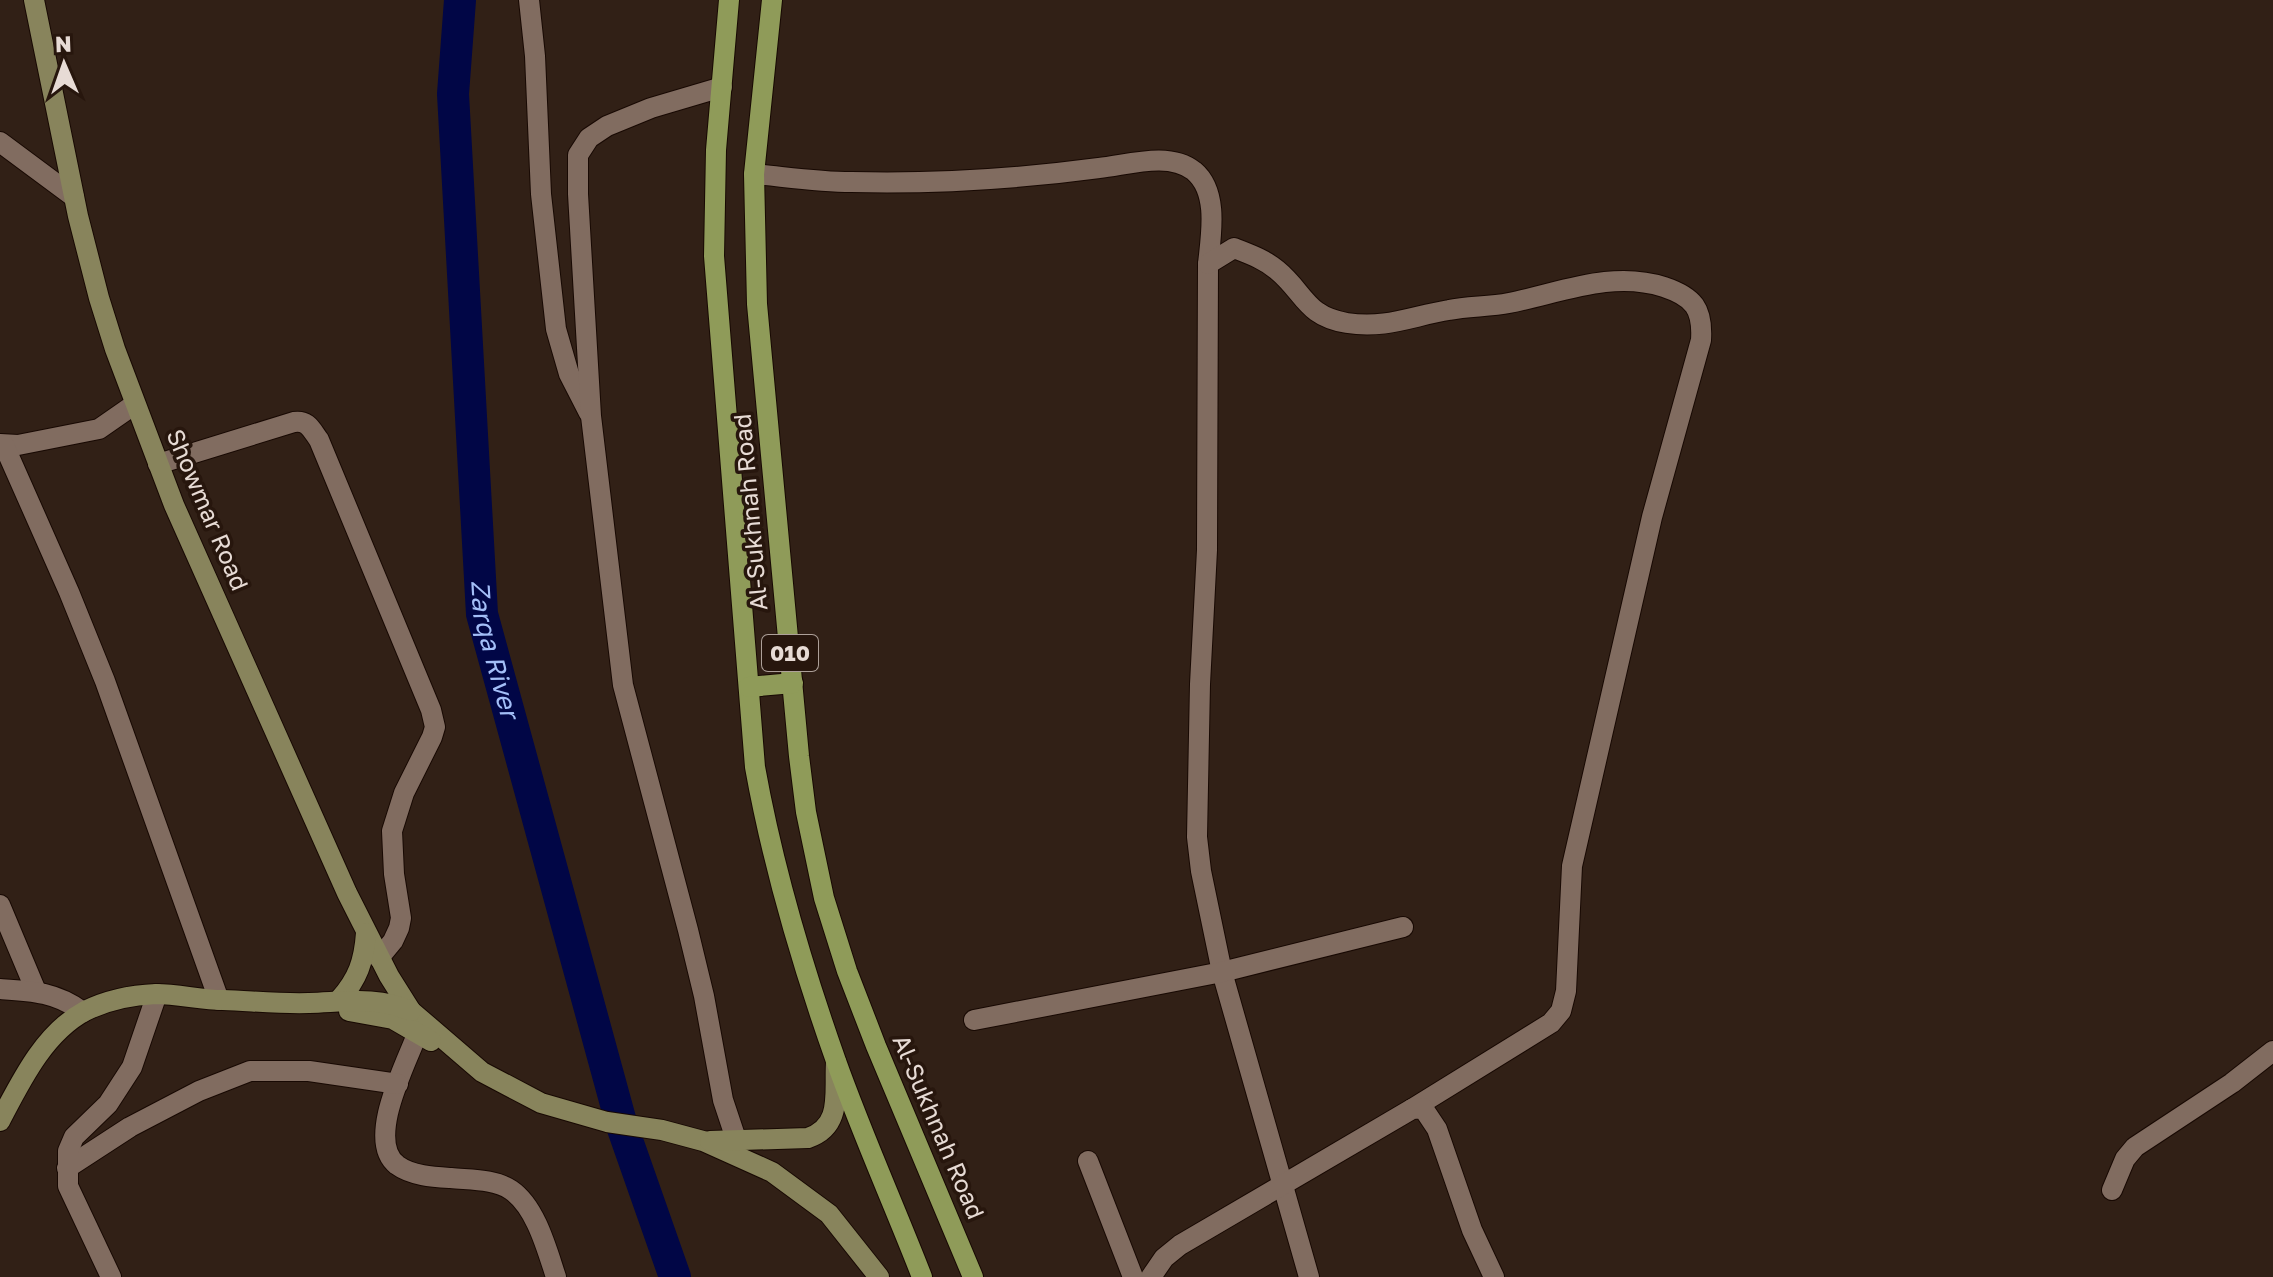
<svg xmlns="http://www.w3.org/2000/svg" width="2273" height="1277" font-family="'Golos Text',sans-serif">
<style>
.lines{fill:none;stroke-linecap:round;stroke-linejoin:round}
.river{stroke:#010646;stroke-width:32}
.street-casing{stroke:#180903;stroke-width:22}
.secondary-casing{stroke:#180903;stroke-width:22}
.primary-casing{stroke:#180903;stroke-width:22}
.street{stroke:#816c60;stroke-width:20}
.secondary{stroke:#88845c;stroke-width:20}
.primary{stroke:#8f9b59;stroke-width:20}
.labels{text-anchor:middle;stroke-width:7;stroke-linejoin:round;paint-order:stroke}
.shield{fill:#27160d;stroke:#ada099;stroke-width:2}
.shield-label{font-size:22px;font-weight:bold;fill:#e7dbd5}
.street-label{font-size:24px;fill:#e7dbd5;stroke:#27160d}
.water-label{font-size:26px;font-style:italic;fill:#a3bef7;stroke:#27160d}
</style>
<rect width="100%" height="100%" fill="#312016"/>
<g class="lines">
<path class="river" id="s1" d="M 460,0 L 453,94 L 482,614 L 622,1126 L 675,1277"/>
<g class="street-casing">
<g id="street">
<polyline points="529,0 535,56 541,194 556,329 569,374 589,413"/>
<polyline points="722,87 651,108 607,126 589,138 578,155 578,194 591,416 623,685 688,930 704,996 723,1100 736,1139"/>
<polyline points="0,142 74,197"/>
<path d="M 754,174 C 786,177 819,182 851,182 C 934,184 1017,179 1099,168 C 1128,165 1169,151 1194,171 C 1219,192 1211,235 1208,264 L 1207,550 L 1200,684 L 1197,837 L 1201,871 L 1222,972 L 1309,1277"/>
<path d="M 1208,264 L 1234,248 C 1249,254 1264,259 1277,270 C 1305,293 1305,316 1347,323 C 1386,329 1412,316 1449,310 C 1468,306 1489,307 1509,303 C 1560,293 1612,270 1664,287 C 1694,297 1703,309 1701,340 L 1652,517 L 1572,866 L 1566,991 L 1561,1011 L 1551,1023 L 1412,1109"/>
<polyline points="0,444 18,445 99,429 135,404"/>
<polyline points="4,445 69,592 105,681 219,1000"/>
<path d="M 158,464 L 294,422 C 308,420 311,429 319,440 L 431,710 L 435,727 L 432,737 L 404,793 L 392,831 L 394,874 L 401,918 L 399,928 L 393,941 L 379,958"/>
<polyline points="0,905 36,991"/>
<path d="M 0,989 C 32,991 56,992 83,1012"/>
<polyline points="974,1020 1222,972 1403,927"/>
<path d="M 418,1032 C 407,1062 365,1140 397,1165 C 412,1176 434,1177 451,1178 C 470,1180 495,1179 511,1190 C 536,1207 547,1250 556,1277"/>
<polyline points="1088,1161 1133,1277"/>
<polyline points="67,1168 130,1127 199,1091 250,1071 309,1071 398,1084"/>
<polyline points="2112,1190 2125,1159 2135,1147 2232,1083 2273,1051"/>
<polyline points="111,1277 68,1186 68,1151 74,1137 108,1104 132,1067 157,994"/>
<polyline points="1151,1277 1164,1258 1180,1245 1412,1109 1423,1108 1437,1129 1472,1230 1494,1277"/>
</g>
</g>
<g class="secondary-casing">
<g id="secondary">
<polyline points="34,0 78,216 99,298 115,349 174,505 347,893 389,976 411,1011 482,1072 541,1103 607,1122 662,1130 703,1141 772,1172 829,1214 879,1277"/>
<path d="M 339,1000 C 358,979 364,961 366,933"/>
<polyline points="349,1011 393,1019 431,1041"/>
<path d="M 0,1121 C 21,1081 44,1033 85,1011 C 107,1000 132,995 156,994 C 179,994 201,1000 223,1000 C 252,1001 281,1004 309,1003 C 345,1002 377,996 411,1011"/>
<path d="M 710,1141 L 808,1138 C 843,1126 834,1093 836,1062"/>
</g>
</g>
<g class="primary-casing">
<g id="primary">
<path d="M 729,0 L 716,150 L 714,256 L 755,767 C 773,867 802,965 836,1061 C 862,1134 894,1205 922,1277"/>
<polyline points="772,0 754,174 757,304 799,756 806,812 824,898 847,971 876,1046 973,1277"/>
<polyline points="749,687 793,683"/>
</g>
</g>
<use href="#street" class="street"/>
<use href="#secondary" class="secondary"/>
<use href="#primary" class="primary"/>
</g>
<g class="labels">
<rect class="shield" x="762" y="635" width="56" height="36" rx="6"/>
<g class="shield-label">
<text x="790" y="661">010</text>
</g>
<g class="street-label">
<text transform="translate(207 510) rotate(67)" y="8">Showmar Road</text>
<text transform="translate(751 512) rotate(-95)" y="8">Al-Sukhnah Road</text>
<text transform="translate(938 1127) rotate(67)" y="8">Al-Sukhnah Road</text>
</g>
<g class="water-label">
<text dy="9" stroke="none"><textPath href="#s1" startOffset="652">Zarqa River</textPath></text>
</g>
</g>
<g transform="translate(64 64) rotate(358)" stroke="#27160d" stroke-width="6" paint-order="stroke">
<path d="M0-6L14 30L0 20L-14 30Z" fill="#e7dbd5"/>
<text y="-12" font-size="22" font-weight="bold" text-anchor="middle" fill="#e7dbd5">N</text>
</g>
</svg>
